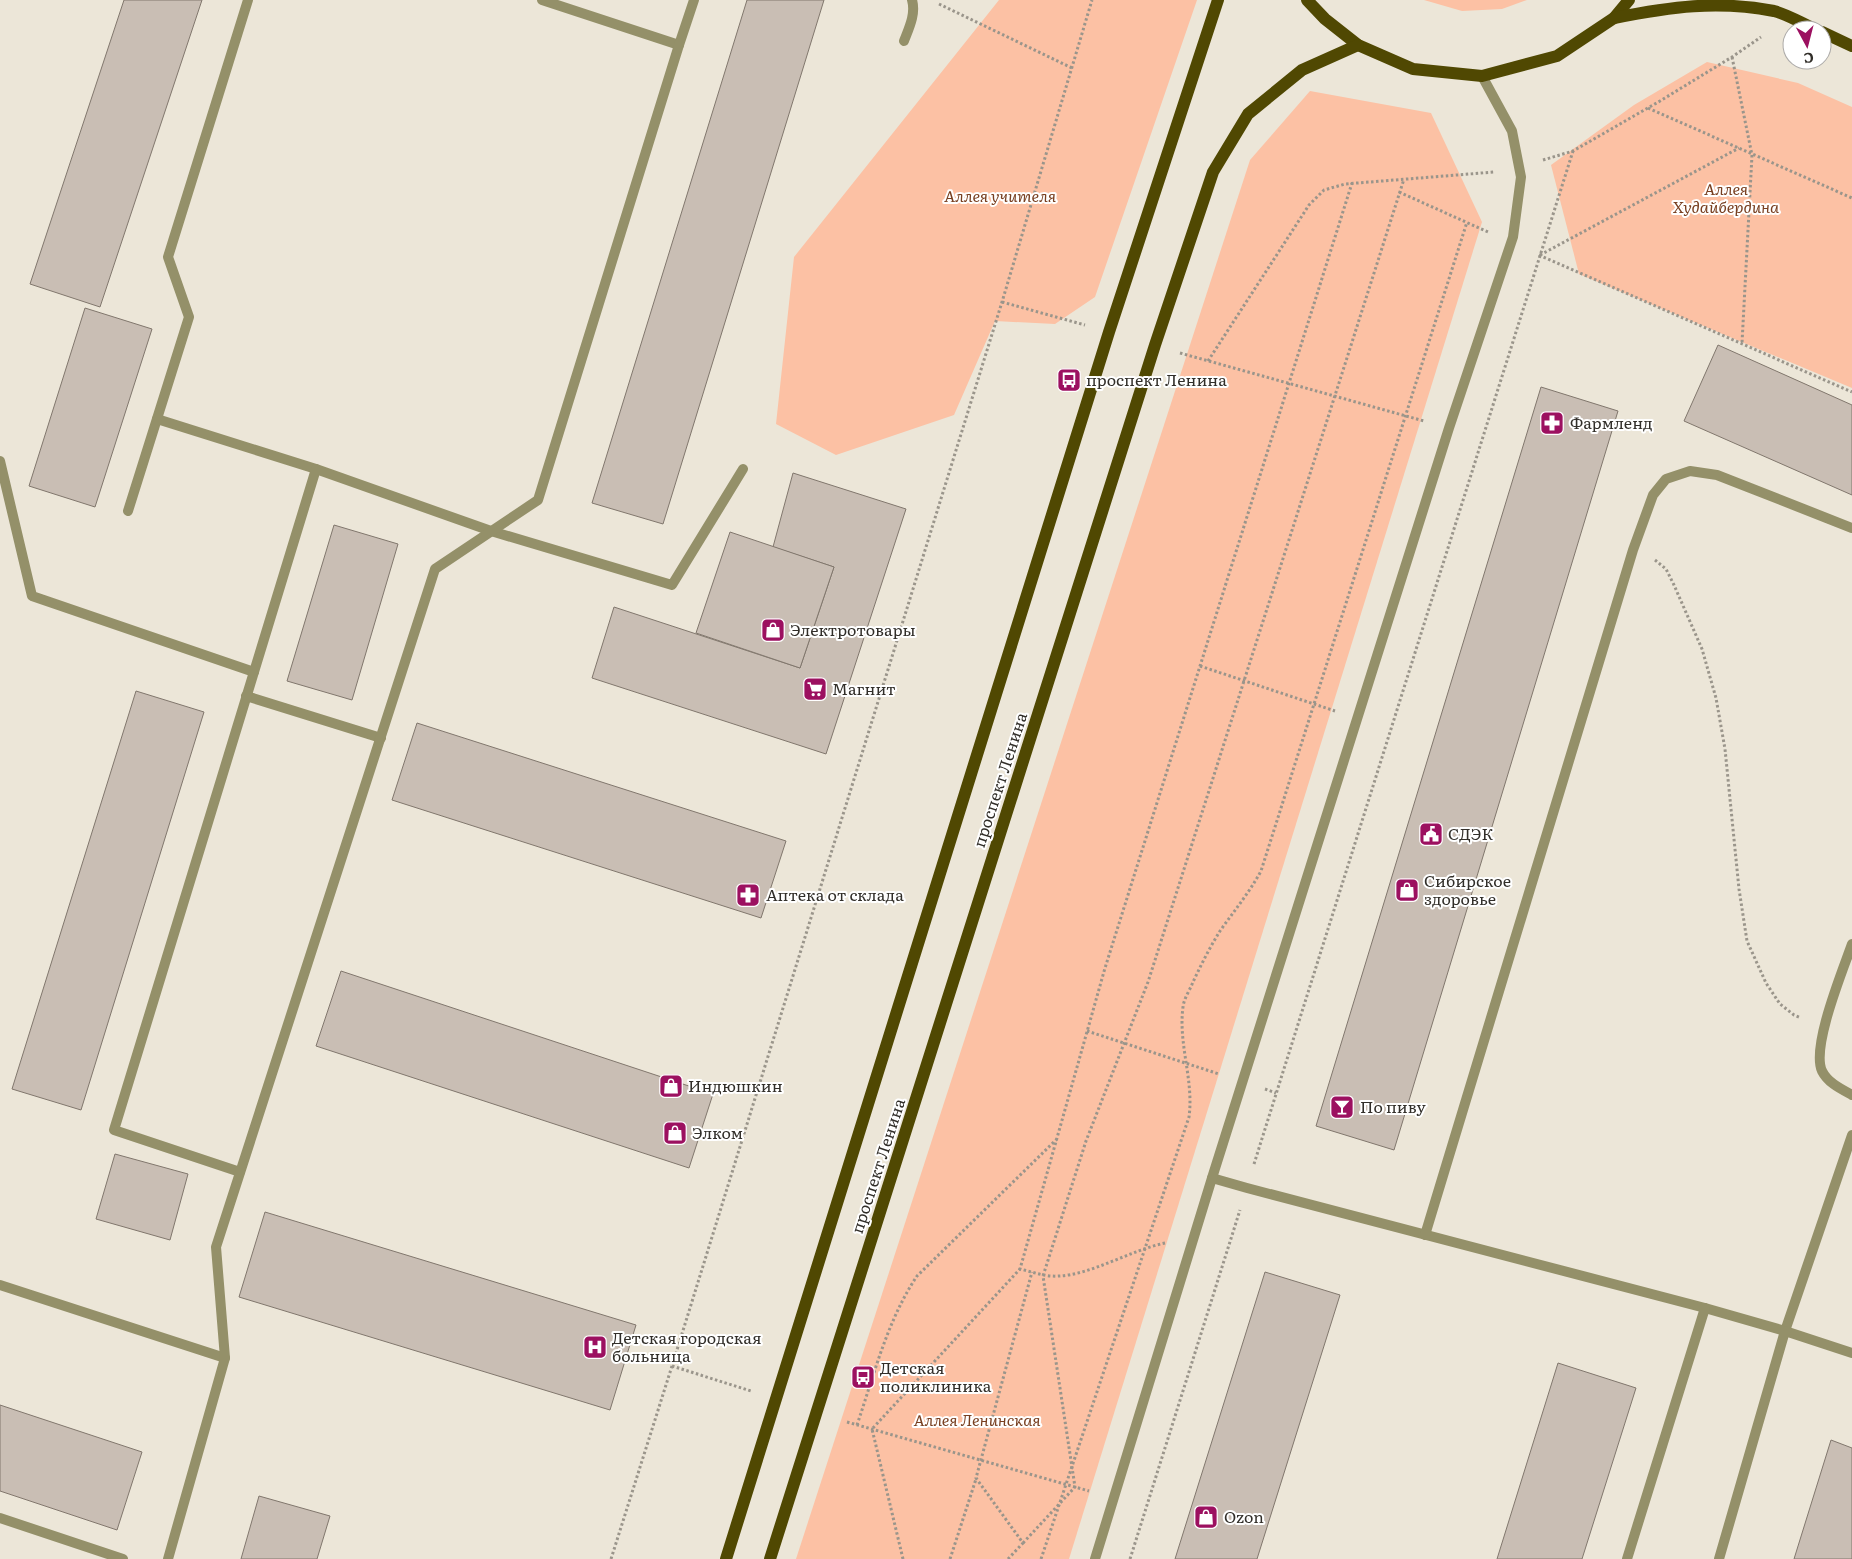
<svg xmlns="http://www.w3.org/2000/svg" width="1852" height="1559" font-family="Literata,serif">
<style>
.green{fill:#fcc1a4}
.building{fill:#c9beb4;stroke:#81776d}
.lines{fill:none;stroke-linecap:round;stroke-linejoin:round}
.path{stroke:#9a958b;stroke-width:3;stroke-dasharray:2.5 2.5;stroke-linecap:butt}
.lane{stroke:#949069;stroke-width:10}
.primary{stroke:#504802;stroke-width:12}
.labels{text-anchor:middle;stroke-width:4;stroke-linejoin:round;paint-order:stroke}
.park-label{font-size:16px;font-style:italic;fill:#783f20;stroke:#fff}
.poi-label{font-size:16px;fill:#312e29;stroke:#fff;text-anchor:start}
.street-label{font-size:16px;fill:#312e29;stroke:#fff}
</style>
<rect width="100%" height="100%" fill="#ece6d8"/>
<g class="green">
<polygon points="999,0 1197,0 1095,297 1055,324 995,321 954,415 836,455 776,424 794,257"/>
<polygon points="1424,0 1527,0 1502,9 1462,11"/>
<polygon points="1707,62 1798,83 1852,107 1852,388 1579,274 1551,165 1634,105"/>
<polygon points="1310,91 1431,113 1482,222 1069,1559 796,1559 1250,160"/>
</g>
<g class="building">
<polygon points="124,0 202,0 100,307 30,284"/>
<polygon points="747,0 824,0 663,524 592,503"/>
<polygon points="85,308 152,329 95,507 29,486"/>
<polygon points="1718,345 1852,405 1852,495 1684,421"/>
<polygon points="1541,387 1618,411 1394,1150 1316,1126"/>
<polygon points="793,473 906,509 826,754 592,678 614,607 800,668 834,567 773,547"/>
<polygon points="334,525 398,544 352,700 287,681"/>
<polygon points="730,532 834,567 800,668 696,633"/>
<polygon points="136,691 204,712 81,1110 12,1089"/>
<polygon points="417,723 786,841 761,918 392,800"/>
<polygon points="341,971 713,1094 689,1168 316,1046"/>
<polygon points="115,1154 188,1174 170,1240 96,1219"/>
<polygon points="265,1212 636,1325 610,1410 239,1297"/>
<polygon points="1265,1272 1340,1295 1257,1559 1175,1559"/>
<polygon points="1558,1363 1636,1388 1582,1559 1497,1559"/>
<polygon points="0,1405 142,1452 117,1530 0,1491"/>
<polygon points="1831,1440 1852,1448 1852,1559 1794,1559"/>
<polygon points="259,1496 330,1516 317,1559 241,1559"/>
</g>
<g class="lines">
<g class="path">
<polyline points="939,4 1072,68"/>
<polyline points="1732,57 1752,155 1742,343"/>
<polyline points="1648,108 1852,198"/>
<polyline points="1543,160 1573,151 1660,101 1732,57 1761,37"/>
<polyline points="1399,192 1488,232"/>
<polyline points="1539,255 1852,392"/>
<polyline points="1540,255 1739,148"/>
<polyline points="1002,302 1085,325"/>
<polyline points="1180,353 1424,421"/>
<polyline points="1208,361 1309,205 1324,190 1345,184 1494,172"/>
<polyline points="1655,560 1666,569 1674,585 1702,649 1716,698 1725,749 1739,889 1747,941 1766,983 1780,1004 1794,1015 1801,1018"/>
<polyline points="1200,666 1335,711"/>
<polyline points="1087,1031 1219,1074"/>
<polyline points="1265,1089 1276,1093"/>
<polyline points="1254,1164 1573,151"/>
<path d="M 1165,1243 C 1131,1250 1091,1275 1058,1276 C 1045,1277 1033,1272 1020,1269 L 1105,968 L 1352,183"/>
<polyline points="672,1366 751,1391"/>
<polyline points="847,1422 1089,1491"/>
<path d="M 857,1425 C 874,1375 887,1321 917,1276 L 1057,1139"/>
<polyline points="1023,1543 1075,1487 1043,1276 1086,1141 1148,982 1404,179"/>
<polyline points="611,1559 672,1366 1002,302 1092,0"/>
<polyline points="903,1559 872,1429 1020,1269"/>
<polyline points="950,1559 976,1479"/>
<polyline points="1008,1559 1023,1543 976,1478 1032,1272"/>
<path d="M 1041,1559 L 1189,1117 C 1194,1080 1178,1044 1183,1007 C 1184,998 1190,990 1193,982 C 1201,965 1210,947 1220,931 C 1234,911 1249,893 1261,871 L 1467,222"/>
<polyline points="1130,1559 1240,1210"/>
</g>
<g class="lane">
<polyline points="542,0 679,45"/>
<path d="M 904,41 C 909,28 916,14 912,0"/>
<polyline points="157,419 316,469"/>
<polyline points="0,461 32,596 254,672"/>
<polyline points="128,511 189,317 168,257 248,0"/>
<polyline points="246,696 381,738"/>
<path d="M 1852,944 C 1843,970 1811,1047 1822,1071 C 1828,1083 1841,1089 1852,1095"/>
<polyline points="240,1172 114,1130 316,469 491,531 672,585 743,469"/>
<polyline points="1212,1178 1247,1188 1705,1308 1785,1331 1852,1135"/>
<polyline points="1425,1235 1633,550 1653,495 1666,479 1690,471 1717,475 1852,528"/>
<polyline points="0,1285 225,1358"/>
<polyline points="0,1518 123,1559"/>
<polyline points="168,1559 225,1358 216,1247 435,569 538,500 679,45 694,0"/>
<polyline points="1095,1559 1212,1178 1449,428 1513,237 1521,177 1512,131 1482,76"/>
<polyline points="1627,1559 1705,1308"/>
<polyline points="1719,1559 1785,1331 1852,1353"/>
</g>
<g class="primary">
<polyline points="1307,0 1325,19 1358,45 1413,69 1482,76 1557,56 1614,18 1629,0"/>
<path d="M 1614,18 C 1670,7 1717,0 1774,11 C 1789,15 1803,24 1817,30"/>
<polyline points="1822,32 1852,46"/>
<polyline points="726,1559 1109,332 1218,0"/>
<polyline points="770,1559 1155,345 1213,172 1248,114 1302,70 1358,45"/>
</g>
</g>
<defs>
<g id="bus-square" transform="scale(1.25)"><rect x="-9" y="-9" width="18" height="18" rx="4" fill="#9c1060" stroke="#fff"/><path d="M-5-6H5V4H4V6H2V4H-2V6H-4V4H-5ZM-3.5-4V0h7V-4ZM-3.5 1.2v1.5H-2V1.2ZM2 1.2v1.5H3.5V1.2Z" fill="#fff"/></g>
<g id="pharmacy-square" transform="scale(1.25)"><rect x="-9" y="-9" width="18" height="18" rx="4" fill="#9c1060" stroke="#fff"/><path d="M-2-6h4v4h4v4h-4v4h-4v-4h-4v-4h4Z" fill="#fff"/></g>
<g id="shop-square" transform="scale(1.25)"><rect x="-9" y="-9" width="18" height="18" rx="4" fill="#9c1060" stroke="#fff"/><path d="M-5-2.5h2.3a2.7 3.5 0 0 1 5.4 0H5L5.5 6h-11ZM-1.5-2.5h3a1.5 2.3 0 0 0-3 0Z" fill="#fff"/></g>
<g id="supermarket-square" transform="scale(1.25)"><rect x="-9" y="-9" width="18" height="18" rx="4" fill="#9c1060" stroke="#fff"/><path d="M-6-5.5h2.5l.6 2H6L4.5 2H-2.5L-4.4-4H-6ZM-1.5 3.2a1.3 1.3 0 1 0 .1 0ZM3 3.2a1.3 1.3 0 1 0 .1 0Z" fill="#fff"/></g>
<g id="civic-square" transform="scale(1.25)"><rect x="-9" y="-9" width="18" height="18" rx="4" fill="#9c1060" stroke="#fff"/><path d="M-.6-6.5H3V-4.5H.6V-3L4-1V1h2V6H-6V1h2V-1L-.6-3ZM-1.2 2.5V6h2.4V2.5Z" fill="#fff"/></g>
<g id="bar-square" transform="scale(1.25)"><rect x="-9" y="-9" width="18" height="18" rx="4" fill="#9c1060" stroke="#fff"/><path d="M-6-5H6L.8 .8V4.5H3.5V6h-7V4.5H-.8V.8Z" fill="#fff"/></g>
<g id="hospital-square" transform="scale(1.25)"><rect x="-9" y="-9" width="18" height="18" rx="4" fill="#9c1060" stroke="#fff"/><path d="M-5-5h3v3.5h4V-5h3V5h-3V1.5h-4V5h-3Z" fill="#fff"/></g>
</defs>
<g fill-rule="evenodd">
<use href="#bus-square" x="1069" y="380"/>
<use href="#pharmacy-square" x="1552" y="423"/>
<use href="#shop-square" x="773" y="630"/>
<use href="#supermarket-square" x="815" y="689"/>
<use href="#civic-square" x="1431" y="834"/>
<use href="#shop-square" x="1407" y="890"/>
<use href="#pharmacy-square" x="748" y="895"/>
<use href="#shop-square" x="671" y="1086"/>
<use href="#bar-square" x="1342" y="1107"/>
<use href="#shop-square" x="675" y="1133"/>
<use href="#hospital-square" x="595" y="1347"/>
<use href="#bus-square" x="863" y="1377"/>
<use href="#shop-square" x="1206" y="1517"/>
</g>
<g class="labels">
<g class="park-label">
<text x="1726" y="195">Аллея<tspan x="1726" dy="18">Худайбердина</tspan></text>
<text x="1000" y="202">Аллея учителя</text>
<text x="977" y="1426">Аллея Ленинская</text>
</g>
<g class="poi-label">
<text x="1086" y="386">проспект Ленина</text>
<text x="1570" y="429">Фармленд</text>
<text x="790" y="636">Электротовары</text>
<text x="832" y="695">Магнит</text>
<text x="1448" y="840">СДЭК</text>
<text x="1424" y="887">Сибирское<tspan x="1424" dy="18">здоровье</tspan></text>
<text x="766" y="901">Аптека от склада</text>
<text x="688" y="1092">Индюшкин</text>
<text x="1360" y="1113">По пиву</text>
<text x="692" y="1139">Элком</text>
<text x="612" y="1344">Детская городская<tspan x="612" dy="18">больница</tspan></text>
<text x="880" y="1374">Детская<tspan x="880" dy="18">поликлиника</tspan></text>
<text x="1224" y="1523">Ozon</text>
</g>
<g class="street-label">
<text transform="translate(1000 780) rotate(-72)" y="6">проспект Ленина</text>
<text transform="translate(878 1166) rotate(-72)" y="6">проспект Ленина</text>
</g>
</g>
<g transform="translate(1807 45) rotate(173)"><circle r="24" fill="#ffffff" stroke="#adaba9"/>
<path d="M0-4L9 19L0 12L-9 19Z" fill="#9c1060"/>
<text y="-8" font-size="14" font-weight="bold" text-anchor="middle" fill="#312e29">С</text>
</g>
</svg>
